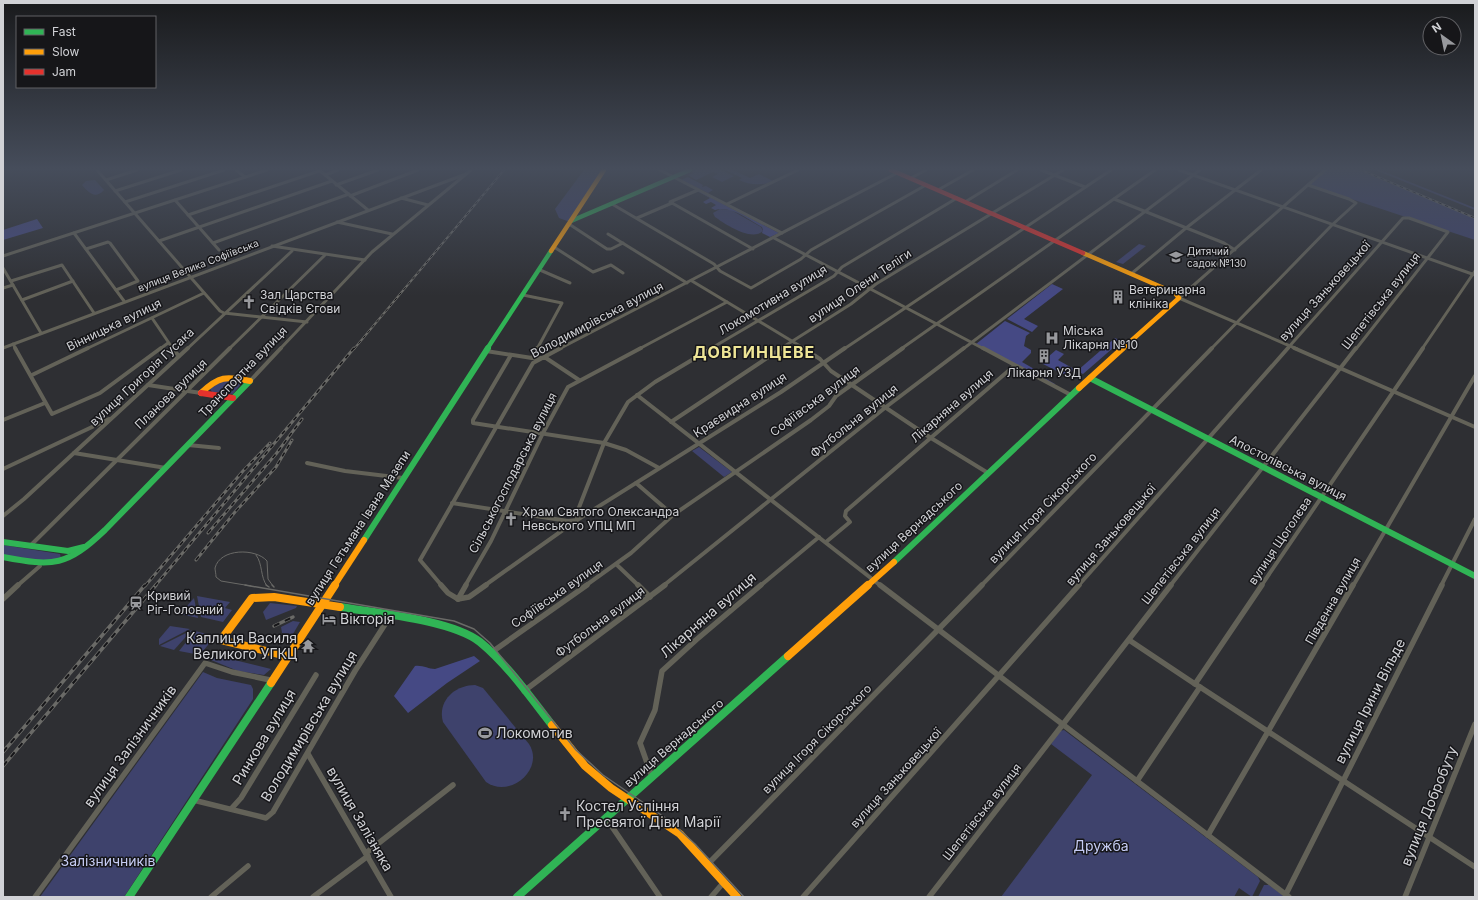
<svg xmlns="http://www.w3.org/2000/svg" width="1478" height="900" font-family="Inter,sans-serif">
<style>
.green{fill:#3e426c}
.forest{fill:#454984}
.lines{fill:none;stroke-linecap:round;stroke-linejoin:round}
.street-far2{stroke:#636258;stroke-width:3}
.street-far1{stroke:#636258;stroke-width:4}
.street{stroke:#636258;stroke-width:5.5}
.fast-far2{stroke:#30b455;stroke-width:4.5}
.fast-far1{stroke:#30b455;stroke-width:6}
.fast{stroke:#30b455;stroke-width:8}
.slow-far2{stroke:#ff9f0a;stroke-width:4.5}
.slow-far1{stroke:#ff9f0a;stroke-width:6}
.slow{stroke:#ff9f0a;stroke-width:8}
.jam-far1{stroke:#e5322d;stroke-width:4.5}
.jam{stroke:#e5322d;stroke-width:6}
.tram-far1{stroke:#6a6a67;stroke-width:1}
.tram{stroke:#6a6a67;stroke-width:1.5}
.rail-far2-casing{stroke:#6a6a67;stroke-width:2}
.rail-far1-casing{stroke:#6a6a67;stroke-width:3}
.rail-casing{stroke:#6a6a67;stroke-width:3.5}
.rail-far2{stroke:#161619;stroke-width:1;stroke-dasharray:3.5;stroke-linecap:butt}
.rail-far1{stroke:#161619;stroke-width:1.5;stroke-dasharray:4.5;stroke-linecap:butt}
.rail{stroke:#161619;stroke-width:2;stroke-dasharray:6;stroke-linecap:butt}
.labels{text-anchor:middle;stroke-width:3;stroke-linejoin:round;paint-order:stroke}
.far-poi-label{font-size:10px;fill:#d1d2d6;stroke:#161619;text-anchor:start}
.far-street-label{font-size:10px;fill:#d1d2d6;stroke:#161619}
.street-label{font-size:12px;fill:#d1d2d6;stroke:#161619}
.poi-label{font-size:12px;fill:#d1d2d6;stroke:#161619;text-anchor:start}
.near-street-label{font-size:14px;fill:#d1d2d6;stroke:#161619}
.near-poi-label{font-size:14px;fill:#d1d2d6;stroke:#161619;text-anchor:start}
.near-park-label{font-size:14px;fill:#c6ccf4;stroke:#161619}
.district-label{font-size:16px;font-weight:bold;letter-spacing:1px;fill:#eee596;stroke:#161619}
</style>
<rect width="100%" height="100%" fill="#2e2f33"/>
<g class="green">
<polygon points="584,170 604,170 570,222 559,218 555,209"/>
<polygon points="694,170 721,170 734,176 722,182 712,177 718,174 713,172 696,180 688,175 693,173 692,171"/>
<path d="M 725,170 L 733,170 L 750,178 L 759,174 L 773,181 C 763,186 749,185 739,180 L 742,178 Z"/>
<polygon points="1326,170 1358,170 1475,218 1475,240 1309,185"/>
<polygon points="1375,170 1380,170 1475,208 1475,210"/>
<polygon points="688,177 703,185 702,187 706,186 713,190 708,193 681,180"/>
<path d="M 95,180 L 104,190 C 95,200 88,192 82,185 L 86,181 Z"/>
<path d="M 720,209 L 731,210 L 761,227 L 763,231 C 751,242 725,224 715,217 L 713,213 Z"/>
<polygon points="1139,244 1146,246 1123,264 1116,262"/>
<polygon points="221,380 240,381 241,384 233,394 212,392 210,389 212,386"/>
<polygon points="699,447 732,472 724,477 692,451"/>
<path d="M 3,545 L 60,554 L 61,558 C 52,567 16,557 3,555 Z"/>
<polygon points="197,596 230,602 225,608 232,610 223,622 201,617"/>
<polygon points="194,598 198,618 180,614"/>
<polygon points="270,603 297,606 296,608 266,620 263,612"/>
<polygon points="293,621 300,622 293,634 282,633 281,627"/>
<polygon points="170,626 190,629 159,645 159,639"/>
<polygon points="192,630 174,650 160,646"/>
<polygon points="195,631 215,636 200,655 179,651"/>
<polygon points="218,656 271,669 264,675 238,671 211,660"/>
<polygon points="203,672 217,678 251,685 253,689 253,699 124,897 40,897"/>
<path d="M 475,685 L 483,688 L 529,744 C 545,769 510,799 486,782 L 443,722 C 437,701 455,685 475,685 Z"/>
<polygon points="1064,730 1258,877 1260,881 1252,897 1239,888 1234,897 1001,897 1092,775 1051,744 1060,731"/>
<polygon points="1264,885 1269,885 1285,897 1258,897"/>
</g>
<g class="forest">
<path d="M 697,191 L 698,191 L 779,233 L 770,237 L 762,233 L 763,230 L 762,227 C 749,220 731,205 715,210 L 711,208 L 716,205 L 711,202 L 706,204 L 703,202 L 710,198 Z"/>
<polygon points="37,219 43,228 3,240 3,230"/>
<polygon points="1052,284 1063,289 1024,319 1038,326 1032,332 1007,319"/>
<polygon points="1005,321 1030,333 1026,336 1024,346 1031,350 1031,353 1022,362 1036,370 1034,372 1055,384 1054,385 976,344"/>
<polygon points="1115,338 1121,341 1083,374 1077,371"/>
<polygon points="1056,350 1064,354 1058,360 1074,369 1067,376 1041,363"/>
<path d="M 474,656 L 480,661 L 447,683 L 408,713 L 394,696 L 415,666 C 423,665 428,669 435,669 Z"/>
</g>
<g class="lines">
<g class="street-far2">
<polyline points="97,170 220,311 224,313 307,322"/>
<polyline points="236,170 245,177"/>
<polyline points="319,170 368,210"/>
<polyline points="660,170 782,233"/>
<polyline points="1041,170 1085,187"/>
<polyline points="1179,170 1475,275"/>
<polyline points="325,175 338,170"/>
<polyline points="911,178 926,170"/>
<polyline points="106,180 137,170"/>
<polyline points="336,185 378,170"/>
<polyline points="938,190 973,170"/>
<polyline points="115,191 181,170"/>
<polyline points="350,196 418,170"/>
<polyline points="401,198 428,205"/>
<polyline points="1114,199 1224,243 1235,250"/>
<polyline points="175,200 219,250"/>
<polyline points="125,202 224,170"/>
<polyline points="965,202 1017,170"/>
<polyline points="672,203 670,202 698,190"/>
<polyline points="612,204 714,264 720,271 751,288 801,259 811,250 926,185"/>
<polyline points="727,204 798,170"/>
<polyline points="188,215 319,171"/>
<polyline points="637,218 672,203 753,249"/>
<polyline points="337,222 392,234"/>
<polyline points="569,224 607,249 611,249 623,243"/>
<polyline points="74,233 124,301"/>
<polyline points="608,234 687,283"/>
<polyline points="774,238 984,349"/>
<polyline points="159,241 332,181"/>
<polyline points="213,243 349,194"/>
<polyline points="272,246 365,260"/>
<polyline points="554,247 593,272 611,265 623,273"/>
<polyline points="86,249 108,242 110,243 138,281 116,290"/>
<polyline points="3,256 267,170"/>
<polyline points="3,268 41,333"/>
<polyline points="540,270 570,283"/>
<polyline points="1131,274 1186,228 1261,170"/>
<polyline points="11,281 62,265 94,313"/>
<polyline points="692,281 805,349"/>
<polyline points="3,288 13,285"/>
<polyline points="523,295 562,303 537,349"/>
<polyline points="1179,298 1297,349"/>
<polyline points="1179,298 1325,170"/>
<polyline points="22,300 73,281"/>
<polyline points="152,318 173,349"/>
<polyline points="13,344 16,349"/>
<polyline points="3,348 466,174"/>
<polyline points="86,349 204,293"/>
<polyline points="160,349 168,343"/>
<polyline points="187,349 292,251"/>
<polyline points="229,349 325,255"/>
<polyline points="280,349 372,252 471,170"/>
<polyline points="559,349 897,173"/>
<polyline points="639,349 727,302"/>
<polyline points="710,349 834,276 842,267 957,198"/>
<polyline points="780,349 851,304 876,284 1063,170"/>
<polyline points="844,349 1111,170"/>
<polyline points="901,349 1155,170"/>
<polyline points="963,349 1200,170"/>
<polyline points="1211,349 1332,225 1356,203 1349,199 1308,185"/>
<polyline points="1287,349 1403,218 1409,218 1448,232 1356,349"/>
<polyline points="1422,349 1475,271"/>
</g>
<g class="street-far1">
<polyline points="15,348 52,414 100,393 161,348"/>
<polyline points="172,348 179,356"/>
<polyline points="803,348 820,359 831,371 931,438 988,473"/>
<polyline points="983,348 1071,395"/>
<polyline points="1294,348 1475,427"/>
<polyline points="486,351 532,358 546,358 579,380"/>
<polyline points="511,355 473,420 473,423 604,443 626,450 659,468"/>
<polyline points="532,358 537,348"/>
<polyline points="32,375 88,348"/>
<polyline points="250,381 281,348"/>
<polyline points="148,385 201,393"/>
<polyline points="637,395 881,586"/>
<polyline points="3,420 45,403"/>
<polyline points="671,422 782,348"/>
<polyline points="188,445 219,448"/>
<polyline points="74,453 166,468"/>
<polyline points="307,463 345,471 403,478"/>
<polyline points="3,469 109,419"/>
<polyline points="636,483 673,515"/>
<polyline points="452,503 568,521 577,520 578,510 604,443 628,402 655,382 712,348"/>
<polyline points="3,516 24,499 188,348"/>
<polyline points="826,542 850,522 845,516 846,511 1014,366"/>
<polyline points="30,546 230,348"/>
<polyline points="617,565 639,586"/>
<polyline points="17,586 40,566"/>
<polyline points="442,586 420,560 533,363 561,348"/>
<polyline points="465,586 491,541 543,433 568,387 641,348"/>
<polyline points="484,586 577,520 781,392 845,348"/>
<polyline points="585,586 631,553 673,515 811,420 829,406 836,396 903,348"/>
<polyline points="663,586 886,407 964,348"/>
<polyline points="760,586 819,537"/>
<polyline points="981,586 1212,348"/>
<polyline points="1078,586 1288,348"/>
<polyline points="1170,586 1356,348"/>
<polyline points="1261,586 1423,348"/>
<polyline points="1353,586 1475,376"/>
<polyline points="1441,586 1475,519"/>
</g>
<g class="street">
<polyline points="441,585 448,593 458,599"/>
<polyline points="638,585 650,597"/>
<polyline points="880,585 1289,897"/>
<polyline points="3,599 18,585"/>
<polyline points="458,599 469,597 486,585"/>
<polyline points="458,599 466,585"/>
<polyline points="1129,640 1195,684"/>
<polyline points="492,652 587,585"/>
<polyline points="1200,687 1475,867"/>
<polyline points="524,691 665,585"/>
<polyline points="308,754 391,897"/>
<polyline points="652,777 640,743 655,710 662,671 696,640 761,585"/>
<polyline points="1137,781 1200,687 1195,684 1262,585"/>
<polyline points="193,800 266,818 273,812 355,671 391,615"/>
<polyline points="231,809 241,798 316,675"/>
<polyline points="606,818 660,897"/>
<polyline points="1208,835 1353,585"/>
<polyline points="366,853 453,785"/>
<polyline points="708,864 982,585"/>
<polyline points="1286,894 1442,585"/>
<polyline points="35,897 205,663 232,672 270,680"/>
<polyline points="211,897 248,866"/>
<polyline points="313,897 368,856"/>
<polyline points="711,897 724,882"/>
<polyline points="803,897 1079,585"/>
<polyline points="929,897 1171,585"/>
<polyline points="1405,897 1475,724"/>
</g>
<g class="fast-far2">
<polyline points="571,221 690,170"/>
<polyline points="487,349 551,251"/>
</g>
<g class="fast-far1">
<polyline points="1090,378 1475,576"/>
<polyline points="364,540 488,348"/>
<polyline points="3,542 68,551 84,547"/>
<path d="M 3,557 C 54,567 67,566 105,530 L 250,381"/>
<polyline points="894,562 1079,388"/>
</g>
<g class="fast">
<path d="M 340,607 C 377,613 452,620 480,642 C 508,665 530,697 552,725"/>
<polyline points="129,897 271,683"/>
<polyline points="517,897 788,656"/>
</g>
<g class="slow-far2">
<polyline points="551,251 604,170"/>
<polyline points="1083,253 1175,293 1179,298 1122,349"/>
</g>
<g class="slow-far1">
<polyline points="1079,388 1123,348"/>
<path d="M 201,393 C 219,376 226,376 250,381"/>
<polyline points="334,586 364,540"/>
<polyline points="867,586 894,562"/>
</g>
<g class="slow">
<polyline points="287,656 221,640 252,598 274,597 340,607"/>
<polyline points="788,656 868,585"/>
<polyline points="271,683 335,585"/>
<polyline points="552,725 585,766 611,788 680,834 737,897"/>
</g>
<polyline class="jam-far1" points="891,170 1083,253"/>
<polyline class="jam" points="201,393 233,398"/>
<g class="tram-far1">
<path d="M 256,555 C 263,564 260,577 267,586"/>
<path d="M 251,586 L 221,581 L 216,577 C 216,574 215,570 215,568 C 220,548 256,548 267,561 L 268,579 L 273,586"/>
</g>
<g class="tram">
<polyline points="245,585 454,621 474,629 490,643 576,750 603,775 670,821 695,844 744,897"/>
<polyline points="266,585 269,587"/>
<polyline points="272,585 274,587"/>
</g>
<g class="rail-far2-casing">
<g id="rail-far2">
<polyline points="1361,170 1475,218"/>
<polyline points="354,349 504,170"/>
</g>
</g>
<g class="rail-far1-casing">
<g id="rail-far1">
<polyline points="208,533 276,454 302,419"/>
<polyline points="196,560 235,512 276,467 292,440"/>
<polyline points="145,586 243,471 270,443"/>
<polyline points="155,586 354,348"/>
</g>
</g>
<g class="rail-casing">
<g id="rail">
<polyline points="274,626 293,617"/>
<polyline points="3,752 145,585"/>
<polyline points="3,766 156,585"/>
</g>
</g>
<use href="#rail-far2" class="rail-far2"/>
<use href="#rail-far1" class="rail-far1"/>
<use href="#rail" class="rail"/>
</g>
<linearGradient id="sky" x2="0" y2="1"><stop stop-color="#191a1c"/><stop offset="0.57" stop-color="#464d5b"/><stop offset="1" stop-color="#464d5b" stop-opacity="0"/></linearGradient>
<rect width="1478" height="296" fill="url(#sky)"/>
<defs>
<g id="school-bare" transform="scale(1.08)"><path d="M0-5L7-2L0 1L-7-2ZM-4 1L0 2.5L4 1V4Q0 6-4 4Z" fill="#98999d" stroke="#161619" stroke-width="2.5" paint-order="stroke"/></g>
<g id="building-bare" transform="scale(1.08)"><path d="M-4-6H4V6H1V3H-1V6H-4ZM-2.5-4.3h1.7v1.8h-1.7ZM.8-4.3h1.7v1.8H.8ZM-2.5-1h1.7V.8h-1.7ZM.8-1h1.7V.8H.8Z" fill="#98999d" stroke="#161619" stroke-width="2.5" paint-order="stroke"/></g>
<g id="church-bare" transform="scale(1.08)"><path d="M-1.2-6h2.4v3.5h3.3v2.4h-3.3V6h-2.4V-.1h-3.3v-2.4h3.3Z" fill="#98999d" stroke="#161619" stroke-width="2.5" paint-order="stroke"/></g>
<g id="hospital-bare" transform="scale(1.08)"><path d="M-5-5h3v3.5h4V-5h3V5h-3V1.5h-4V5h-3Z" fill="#98999d" stroke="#161619" stroke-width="2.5" paint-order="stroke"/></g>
<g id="station-bare" transform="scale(1.08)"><path d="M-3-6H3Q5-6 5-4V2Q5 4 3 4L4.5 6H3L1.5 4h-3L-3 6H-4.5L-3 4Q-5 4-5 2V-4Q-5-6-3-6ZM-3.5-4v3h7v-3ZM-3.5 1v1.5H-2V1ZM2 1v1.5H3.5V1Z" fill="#98999d" stroke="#161619" stroke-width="2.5" paint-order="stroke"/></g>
<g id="hotel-bare" transform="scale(1.08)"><path d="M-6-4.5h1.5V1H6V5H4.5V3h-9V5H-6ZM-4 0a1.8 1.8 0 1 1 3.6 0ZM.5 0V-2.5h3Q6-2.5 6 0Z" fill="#98999d" stroke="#161619" stroke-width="2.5" paint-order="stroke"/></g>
<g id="temple-bare" transform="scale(1.08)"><path d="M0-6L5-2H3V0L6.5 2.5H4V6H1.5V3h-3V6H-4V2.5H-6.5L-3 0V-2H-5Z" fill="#98999d" stroke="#161619" stroke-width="2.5" paint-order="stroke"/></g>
<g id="stadium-bare" transform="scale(1.08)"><path d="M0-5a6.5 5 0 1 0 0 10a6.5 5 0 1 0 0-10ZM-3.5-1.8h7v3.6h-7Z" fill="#98999d" stroke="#161619" stroke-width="2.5" paint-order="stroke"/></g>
</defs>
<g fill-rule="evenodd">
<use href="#school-bare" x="1176" y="257"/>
<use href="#building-bare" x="1118" y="297"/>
<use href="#church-bare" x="249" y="302"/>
<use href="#hospital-bare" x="1052" y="338"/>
<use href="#building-bare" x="1044" y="356"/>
<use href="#church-bare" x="511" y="519"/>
<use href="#station-bare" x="136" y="603"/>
<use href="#hotel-bare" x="329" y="619"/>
<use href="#temple-bare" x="308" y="646"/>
<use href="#stadium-bare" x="485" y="733"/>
<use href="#church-bare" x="565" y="814"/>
</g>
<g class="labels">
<g class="far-poi-label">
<text x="1187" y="255">Дитячий<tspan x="1187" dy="12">садок №130</tspan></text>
</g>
<g class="far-street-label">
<text transform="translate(198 265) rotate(-21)" y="4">вулиця Велика Софіївська</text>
</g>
<g class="street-label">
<text transform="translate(860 286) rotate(-34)" y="4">вулиця Олени Теліги</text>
<text transform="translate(1325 291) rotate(-48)" y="4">вулиця Заньковецької</text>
<text transform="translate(773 300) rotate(-31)" y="4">Локомотивна вулиця</text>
<text transform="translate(1381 301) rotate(-52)" y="4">Шепетівська вулиця</text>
<text transform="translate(597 320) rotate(-28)" y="4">Володимирівська вулиця</text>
<text transform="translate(114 325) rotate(-26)" y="4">Вінницька вулиця</text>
<text transform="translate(243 372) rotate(-46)" y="4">Транспортна вулиця</text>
<text transform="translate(142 377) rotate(-43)" y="4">вулиця Григорія Гусака</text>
<text transform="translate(171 394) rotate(-44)" y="4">Планова вулиця</text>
<text transform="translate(815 401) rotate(-37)" y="4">Софіївська вулиця</text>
<text transform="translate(740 405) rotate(-33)" y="4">Краєвидна вулиця</text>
<text transform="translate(952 406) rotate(-41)" y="4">Лікарняна вулиця</text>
<text transform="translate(854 421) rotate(-39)" y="4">Футбольна вулиця</text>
<text transform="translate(1288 468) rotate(27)" y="4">Апостолівська вулиця</text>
<text transform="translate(513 473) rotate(-63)" y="4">Сільськогосподарська вулиця</text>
<text transform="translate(1043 508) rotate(-46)" y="4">вулиця Ігоря Сікорського</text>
<text transform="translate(914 527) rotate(-43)" y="4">вулиця Вернадського</text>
<text transform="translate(358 528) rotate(-57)" y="4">вулиця Гетьмана Івана Мазепи</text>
<text transform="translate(1111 535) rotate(-49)" y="4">вулиця Заньковецької</text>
<text transform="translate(1280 541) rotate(-56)" y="4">вулиця Щоголєва</text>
<text transform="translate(1181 556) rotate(-52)" y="4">Шепетівська вулиця</text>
<text transform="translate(557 594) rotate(-35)" y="4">Софіївська вулиця</text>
<text transform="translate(1333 601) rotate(-60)" y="4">Південна вулиця</text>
<text transform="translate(600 622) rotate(-37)" y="4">Футбольна вулиця</text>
<text transform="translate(817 739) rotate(-45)" y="4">вулиця Ігоря Сікорського</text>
<text transform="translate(674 743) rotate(-41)" y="4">вулиця Вернадського</text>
<text transform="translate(896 778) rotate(-48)" y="4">вулиця Заньковецької</text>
<text transform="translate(982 812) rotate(-52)" y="4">Шепетівська вулиця</text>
</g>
<g class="poi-label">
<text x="1129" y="294">Ветеринарна<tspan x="1129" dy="14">клініка</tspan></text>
<text x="260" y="299">Зал Царства<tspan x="260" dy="14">Свідків Єгови</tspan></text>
<text x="1063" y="335">Міська<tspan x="1063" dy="14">Лікарня №10</tspan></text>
<text x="1044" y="377" text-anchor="middle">Лікарня УЗД</text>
<text x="522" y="516">Храм Святого Олександра<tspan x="522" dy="14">Невського УПЦ МП</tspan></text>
<text x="147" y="600">Кривий<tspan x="147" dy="14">Ріг-Головний</tspan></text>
</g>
<g class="near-street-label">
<text transform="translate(708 615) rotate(-41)" y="5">Лікарняна вулиця</text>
<text transform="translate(1370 701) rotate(-63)" y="5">вулиця Ірини Вільде</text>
<text transform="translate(309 726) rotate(-59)" y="5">Володимирівська вулиця</text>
<text transform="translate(264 737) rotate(-59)" y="5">Ринкова вулиця</text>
<text transform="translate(130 746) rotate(-54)" y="5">вулиця Залізничників</text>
<text transform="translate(1429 806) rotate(-68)" y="5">вулиця Добробуту</text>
<text transform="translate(360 819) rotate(60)" y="5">вулиця Залізняка</text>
</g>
<g class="near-poi-label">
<text x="340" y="624">Вікторія</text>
<text x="297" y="643" text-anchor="end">Каплиця Василя<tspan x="297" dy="16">Великого УГКЦ</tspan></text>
<text x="496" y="738">Локомотив</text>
<text x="576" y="811">Костел Успіння<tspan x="576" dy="16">Пресвятої Діви Марії</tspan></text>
</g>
<g class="near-park-label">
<text x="1101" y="851">Дружба</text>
<text x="108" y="866">Залізничників</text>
</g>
<g class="district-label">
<text x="754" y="358">ДОВГИНЦЕВЕ</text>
</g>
</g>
<rect width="1478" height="900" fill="none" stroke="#d1d2d6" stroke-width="8"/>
<rect x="16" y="16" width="140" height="72" fill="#161619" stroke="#616165"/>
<rect x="24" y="29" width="20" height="6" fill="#30b455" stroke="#616165"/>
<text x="52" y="36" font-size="12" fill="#d1d2d6">Fast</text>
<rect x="24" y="49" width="20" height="6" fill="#ff9f0a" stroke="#616165"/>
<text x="52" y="56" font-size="12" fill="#d1d2d6">Slow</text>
<rect x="24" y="69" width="20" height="6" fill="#e5322d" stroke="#616165"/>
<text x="52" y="76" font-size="12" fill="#d1d2d6">Jam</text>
<g transform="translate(1442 36) rotate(327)"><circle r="19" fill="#161619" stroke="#616165"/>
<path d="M0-3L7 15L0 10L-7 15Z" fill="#98999d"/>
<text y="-6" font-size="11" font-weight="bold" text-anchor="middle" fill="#d1d2d6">N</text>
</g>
</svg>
